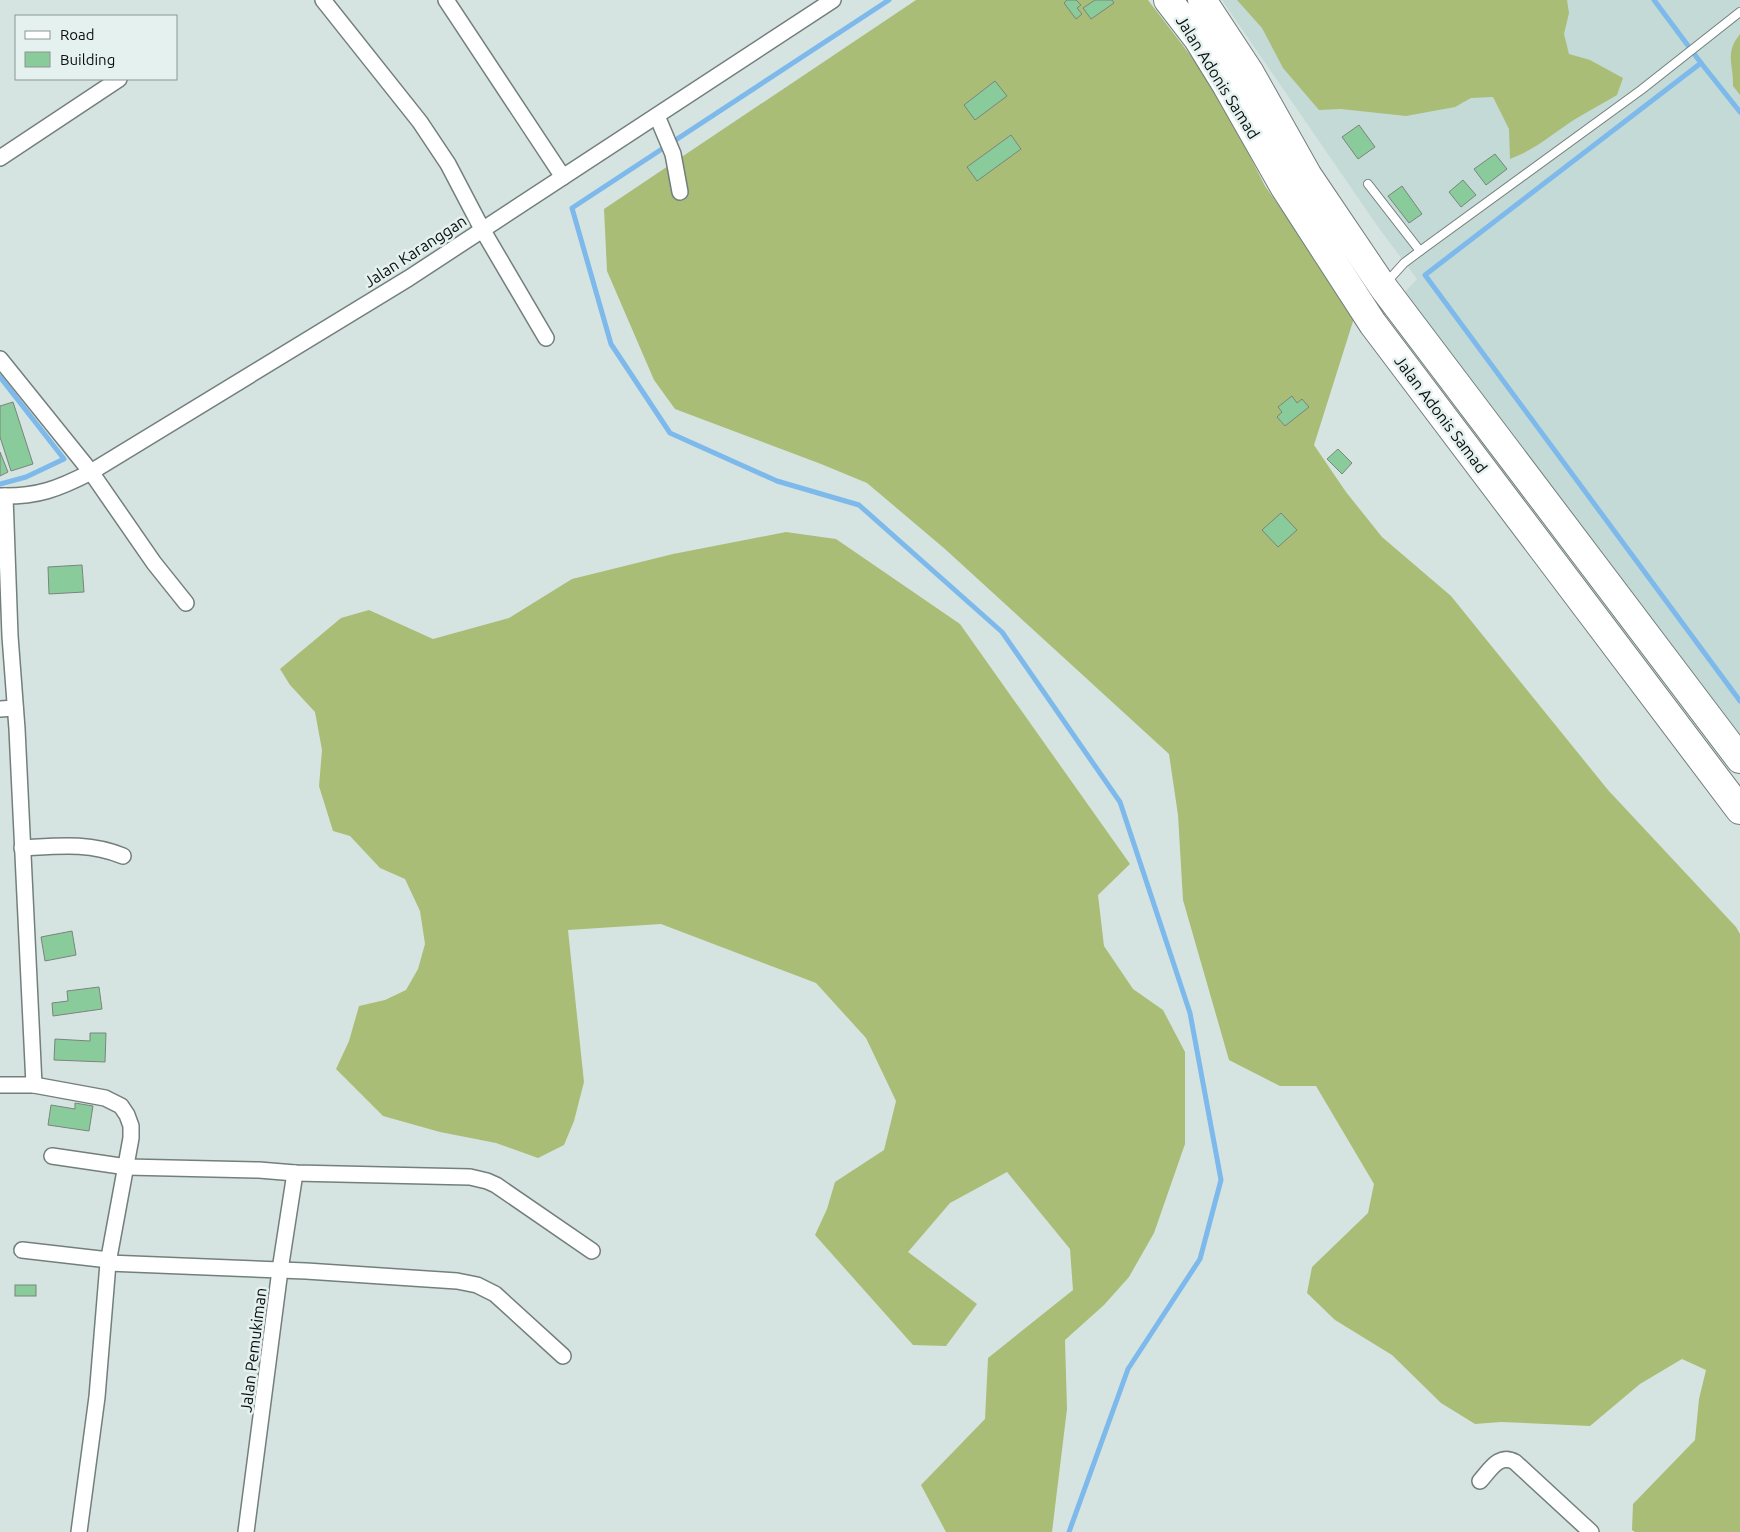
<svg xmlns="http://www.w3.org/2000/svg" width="1740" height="1532" font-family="Ubuntu,sans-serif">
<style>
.built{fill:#c4dad6}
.forest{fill:#a9bd77}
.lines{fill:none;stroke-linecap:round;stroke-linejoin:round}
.stream{stroke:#7db9eb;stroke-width:5}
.building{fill:#8acb9b;stroke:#7b847d}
.lane-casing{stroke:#737f7d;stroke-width:10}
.street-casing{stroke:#737f7d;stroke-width:18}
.highway-casing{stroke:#737f7d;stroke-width:30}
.lane{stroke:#fff;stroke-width:8}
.street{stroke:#fff;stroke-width:15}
.highway{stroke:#fff;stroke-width:28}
.labels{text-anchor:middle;stroke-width:5;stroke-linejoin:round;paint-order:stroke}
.street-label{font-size:16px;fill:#090d0c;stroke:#e4f1ee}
</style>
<rect width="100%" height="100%" fill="#d6e4e1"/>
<polygon class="built" points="1222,0 1740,0 1740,742 1402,295 1417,279 1378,227"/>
<g class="forest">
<polygon points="916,0 1148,0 1214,86 1265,186 1355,315 1314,445 1346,492 1382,537 1451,596 1608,790 1736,927 1740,934 1740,1532 1635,1532 1632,1530 1633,1504 1695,1440 1699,1399 1706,1370 1682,1359 1640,1384 1590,1426 1501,1422 1475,1424 1441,1403 1392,1355 1335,1320 1307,1293 1312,1267 1368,1213 1374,1184 1316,1086 1280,1086 1229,1060 1183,900 1178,815 1169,754 945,549 867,483 821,464 675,409 654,380 607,271 604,209"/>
<path d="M 1237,0 L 1567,0 L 1569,13 L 1564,34 L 1569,54 L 1590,60 L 1623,78 L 1617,95 C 1604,103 1590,110 1577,118 C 1553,133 1537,149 1510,159 L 1509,129 L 1493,97 L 1471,98 L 1455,107 L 1406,116 L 1341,109 L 1319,110 L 1283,68 L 1262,28 Z"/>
<path d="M 1740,34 L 1740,95 L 1733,86 C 1734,64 1724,54 1740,34 Z"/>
<polygon points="786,532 836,539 960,624 1130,864 1098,895 1104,946 1133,989 1163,1010 1185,1052 1185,1144 1154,1233 1129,1277 1104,1305 1065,1340 1067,1409 1052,1532 946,1532 921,1485 985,1419 988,1358 1073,1290 1070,1249 1007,1172 950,1203 908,1252 977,1304 946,1346 913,1345 815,1235 827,1209 835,1182 884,1150 896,1101 866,1038 816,983 661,924 568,930 584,1082 574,1121 564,1145 538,1158 496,1143 440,1132 383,1116 336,1069 349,1041 359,1006 385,1000 406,990 418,969 425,944 420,911 405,879 380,868 350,836 333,831 319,786 322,750 315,712 290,685 280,669 341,618 369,610 433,639 509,618 572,579 673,554"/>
</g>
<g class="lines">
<g class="stream">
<polyline points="889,0 572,208 611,344 670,433 777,481 859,505 1002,632 1120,802 1190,1013 1221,1180 1200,1259 1128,1369 1069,1532"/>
<polyline points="1654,0 1701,63"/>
<polyline points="1740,112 1701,63 1425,275 1740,701"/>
<polyline points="0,377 64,459 26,477 0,484"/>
</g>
</g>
<g class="building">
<polygon points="1067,0 1076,0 1081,5 1077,8 1082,14 1076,19 1064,3"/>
<polygon points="1095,0 1112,0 1114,3 1091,19 1083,8"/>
<polygon points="995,81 1007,96 975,120 964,105"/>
<polygon points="1359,125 1375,147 1358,159 1342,137"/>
<polygon points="1011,135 1021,149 977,181 967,167"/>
<polygon points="1495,154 1507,169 1486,185 1474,169"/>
<polygon points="1463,180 1476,195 1461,207 1449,192"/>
<polygon points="1402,186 1422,214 1409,223 1388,196"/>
<polygon points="1292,396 1297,403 1302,399 1309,407 1285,426 1277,417 1282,412 1278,407"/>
<polygon points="13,402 33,464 11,471 0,437 0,406"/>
<polygon points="1338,449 1352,463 1342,474 1327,459"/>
<polygon points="0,452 8,472 0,476"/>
<polygon points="1281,513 1297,530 1278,547 1262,530"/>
<polygon points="82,565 84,592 49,594 48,567"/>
<polygon points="72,931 76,955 45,961 41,937"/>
<polygon points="99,987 102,1009 53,1016 52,1003 68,1001 67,991"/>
<polygon points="90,1033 106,1033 105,1062 54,1060 55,1039 90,1041"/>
<polygon points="75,1103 93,1106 89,1131 48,1125 51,1105 75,1109"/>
<rect x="15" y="1285" width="21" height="11"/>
</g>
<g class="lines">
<g class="lane-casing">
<g id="lane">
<polyline points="1368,184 1420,251"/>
<polyline points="1386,283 1404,263 1420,251 1641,90 1740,12"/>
</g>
</g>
<g class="street-casing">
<g id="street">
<polyline points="323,0 420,122 448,164 482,229 546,338"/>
<polyline points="446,0 563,177"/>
<polyline points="657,116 673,154 680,192"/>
<polyline points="0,158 119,79"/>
<polyline points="0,359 91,472 154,563 186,603"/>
<path d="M 0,496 C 37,497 58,489 91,472 L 409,278 L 833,0"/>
<polyline points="0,709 15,708"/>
<path d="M 22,848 C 58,846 89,842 123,856"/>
<polyline points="0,1085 34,1085 17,729 10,636 5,496"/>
<polyline points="34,1085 105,1098 121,1106 127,1115 131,1126 131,1138 108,1263 97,1397 79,1532"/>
<polyline points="52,1156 127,1167 259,1170 295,1173 470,1177 487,1181 496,1185 592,1251"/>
<polyline points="22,1250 109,1260"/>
<polyline points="108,1263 306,1271 457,1281 477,1285 495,1294 563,1356"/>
<path d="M 1480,1481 C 1490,1470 1499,1453 1515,1462 L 1591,1532"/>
<polyline points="246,1532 280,1270 295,1173"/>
</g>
</g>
<g class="highway-casing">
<g id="highway">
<polyline points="1168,0 1198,39 1227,86 1285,188 1373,324 1740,810"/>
<polyline points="1202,0 1250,73 1308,176 1383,287 1740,759"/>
</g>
</g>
<use href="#lane" class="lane"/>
<use href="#street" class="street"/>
<use href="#highway" class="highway"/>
</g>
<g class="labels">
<g class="street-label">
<text transform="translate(1218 77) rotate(58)" y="6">Jalan Adonis Samad</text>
<text transform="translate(415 251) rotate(-33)" y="6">Jalan Karanggan</text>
<text transform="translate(1441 414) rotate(53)" y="6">Jalan Adonis Samad</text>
<text transform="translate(253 1350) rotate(-83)" y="6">Jalan Pemukiman</text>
</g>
</g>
<rect x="15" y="15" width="162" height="65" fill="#e4f1ee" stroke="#8c9694"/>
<rect x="25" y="31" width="25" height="8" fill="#ffffff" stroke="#8c9694"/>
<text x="60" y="40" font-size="15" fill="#090d0c">Road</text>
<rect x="25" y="52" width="25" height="15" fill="#8acb9b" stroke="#8c9694"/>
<text x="60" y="65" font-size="15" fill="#090d0c">Building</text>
</svg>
